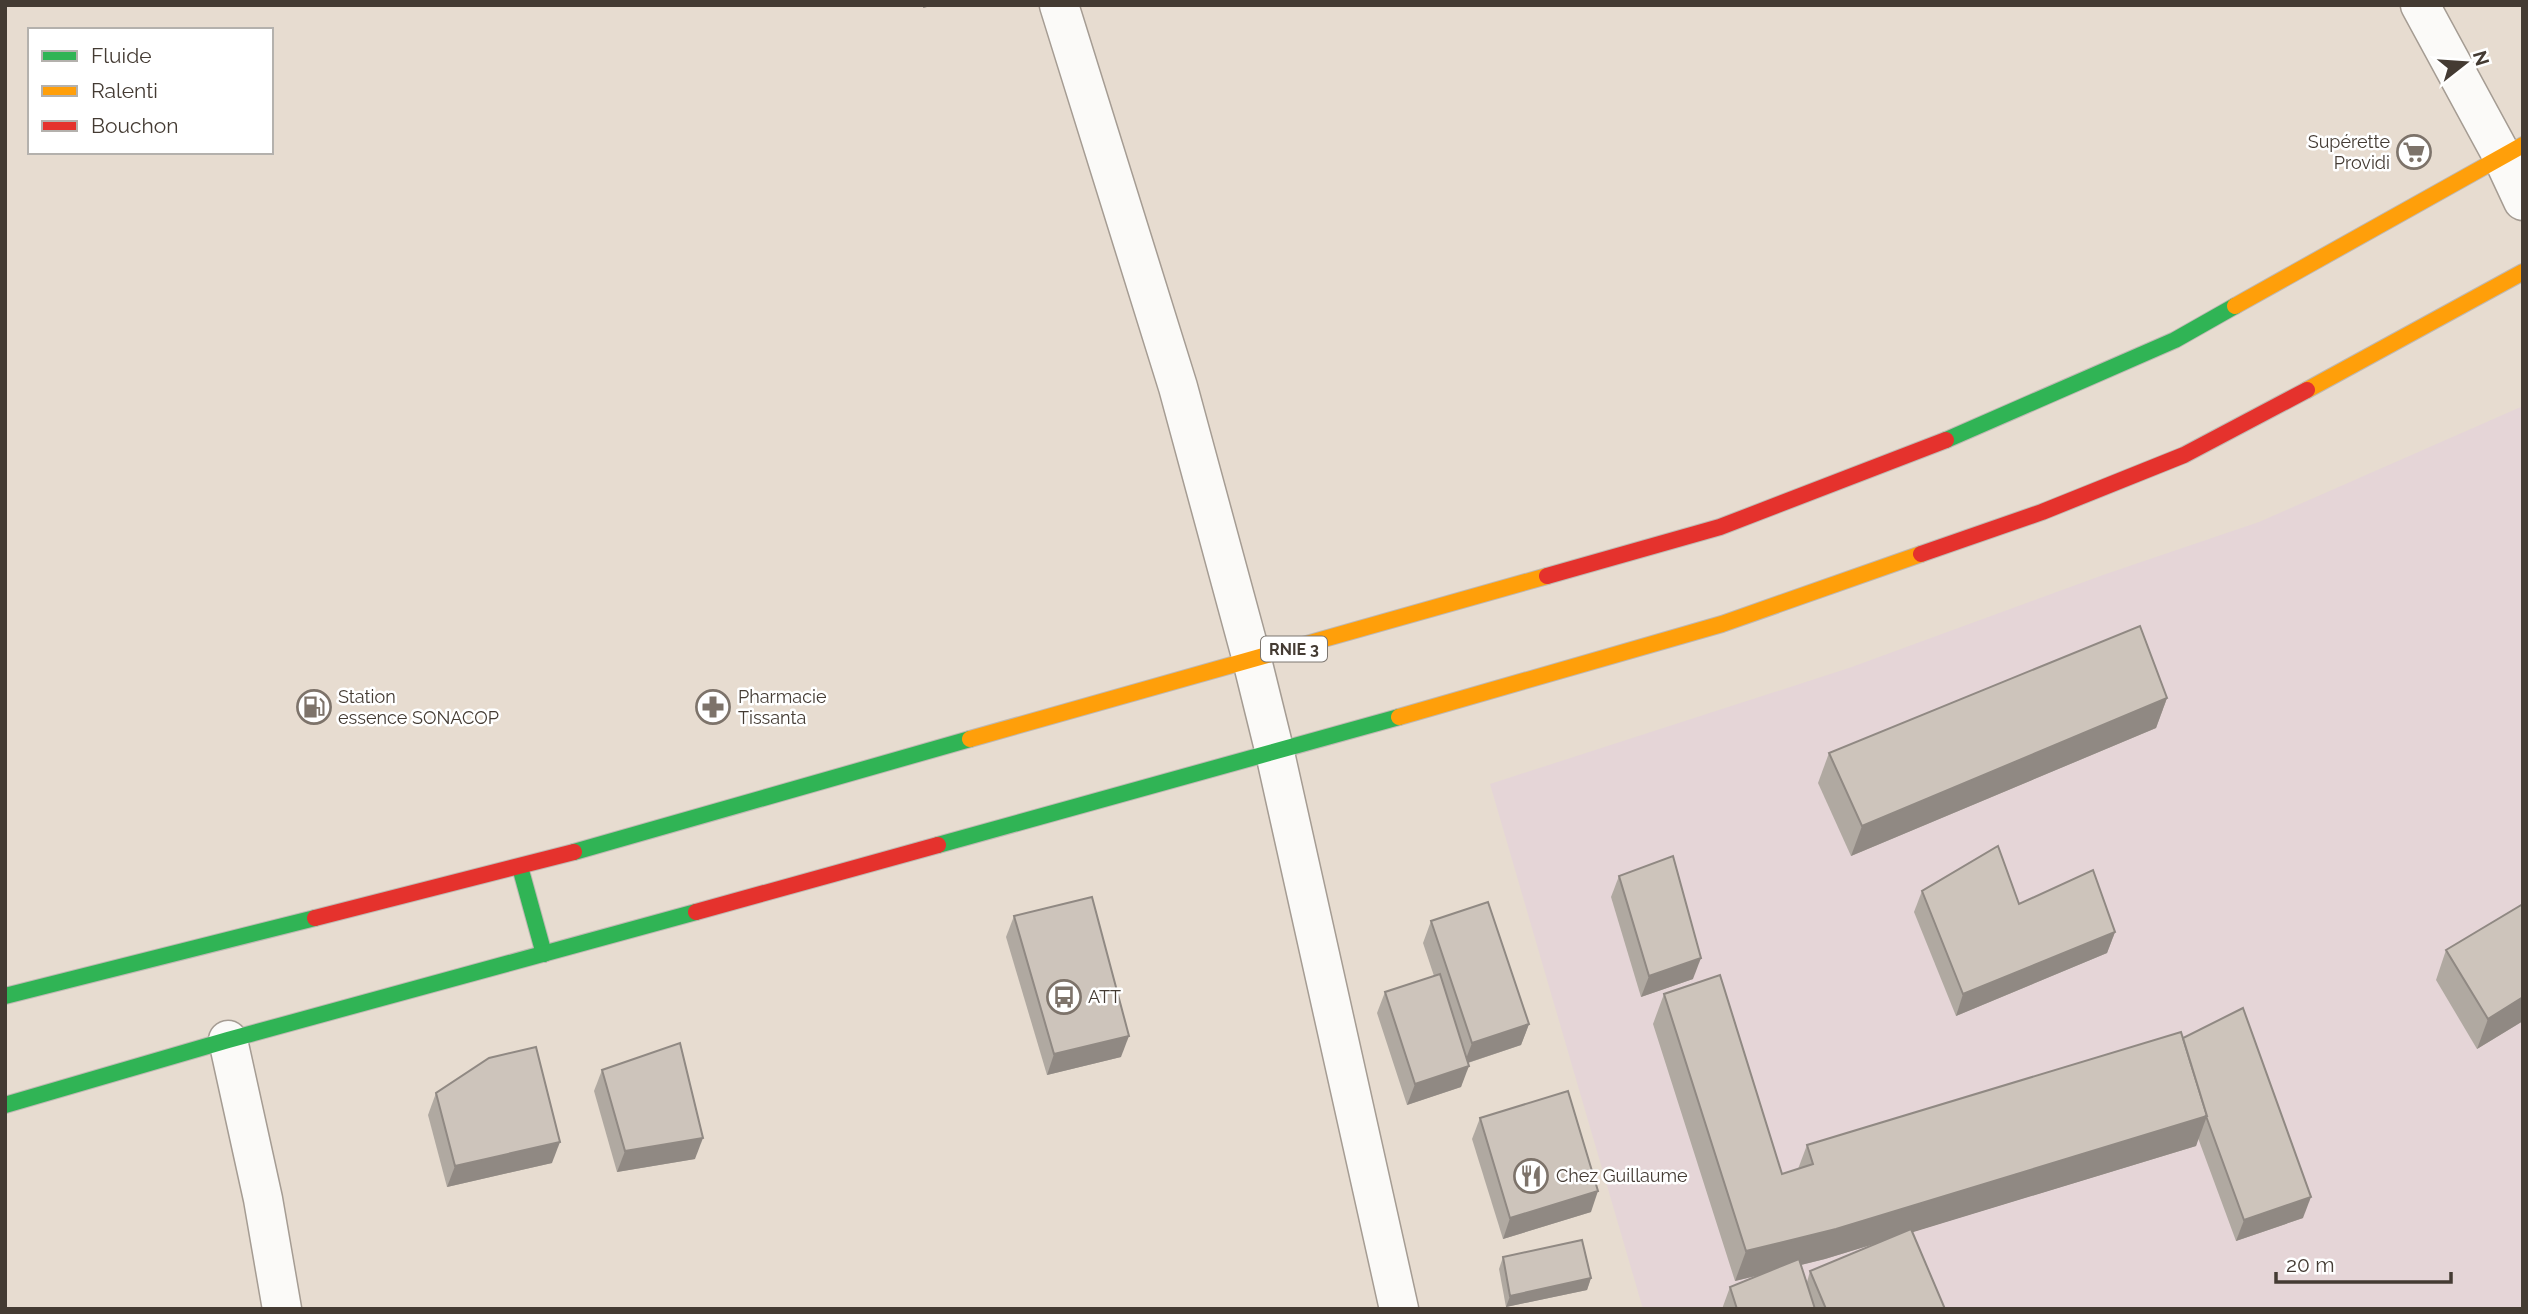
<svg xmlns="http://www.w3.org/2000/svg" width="2528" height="1314" font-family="Raleway,sans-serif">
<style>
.commercial{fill:#e5d5d7}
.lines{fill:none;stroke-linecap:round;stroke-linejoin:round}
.street-casing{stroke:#a59c93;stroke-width:41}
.fast-casing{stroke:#bfb9b3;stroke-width:18}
.slow-casing{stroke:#bfb9b3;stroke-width:18}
.jam-casing{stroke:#bfb9b3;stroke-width:18}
.street{stroke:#fbfaf8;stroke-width:38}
.fast{stroke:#30b455;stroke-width:16}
.slow{stroke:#ff9f0a;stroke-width:16}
.jam{stroke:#e5322d;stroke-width:16}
.wall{fill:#b0a9a1;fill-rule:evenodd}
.shaded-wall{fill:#908983}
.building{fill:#cdc4bb;stroke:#908983;stroke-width:2}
.labels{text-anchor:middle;stroke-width:5;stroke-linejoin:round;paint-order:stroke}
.shield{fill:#fff;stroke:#7c7670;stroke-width:2}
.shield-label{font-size:16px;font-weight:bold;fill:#443b33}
.poi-label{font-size:18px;fill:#443b33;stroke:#fff;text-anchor:start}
</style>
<rect width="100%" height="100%" fill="#e7dcd0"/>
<polygon class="commercial" points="2523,406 2523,1309 1643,1309 1490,784 1849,668 2103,575 2259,522"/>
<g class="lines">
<g class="street-casing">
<g id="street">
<polyline points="1059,5 1178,387 1252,660 1275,753 1399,1309"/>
<polyline points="2420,5 2502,156 2523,201"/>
<polyline points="228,1040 263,1199 282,1309"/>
</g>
</g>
<g class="fast-casing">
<g id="fast">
<polyline points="1946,440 2175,340 2235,306"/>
<polyline points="938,845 1399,717"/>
<polyline points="574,852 970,739"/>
<polyline points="520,867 544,954"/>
<polyline points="5,996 315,918"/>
<polyline points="5,1105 228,1040 696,912"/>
</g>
</g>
<g class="slow-casing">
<g id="slow">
<polyline points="2235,306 2523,145"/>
<polyline points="2307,390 2523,272"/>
<polyline points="1399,717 1722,624 1921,554"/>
<polyline points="970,739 1547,576"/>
</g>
</g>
<g class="jam-casing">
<g id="jam">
<polyline points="1921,554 2042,512 2184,455 2307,390"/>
<polyline points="1547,576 1720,527 1946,440"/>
<polyline points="696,912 938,845"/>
<polyline points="315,918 574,852"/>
</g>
</g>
<use href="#street" class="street"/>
<use href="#fast" class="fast"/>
<use href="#slow" class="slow"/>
<use href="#jam" class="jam"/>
</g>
<g class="wall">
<polygon points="2167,698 2156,728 1851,856 1818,783 1829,753"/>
<polygon points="1619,876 1693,979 1641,997 1611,897"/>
<polygon points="1922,891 2115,932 2107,953 1956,1016 1914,912"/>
<polygon points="2523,904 2523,1021 2477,1049 2436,980 2446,950"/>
<polygon points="1014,916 1121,1057 1047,1075 1006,937"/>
<polygon points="1431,921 1529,1024 1521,1045 1468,1063 1461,1087 1407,1105 1377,1013 1385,992 1434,976 1423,943"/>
<path d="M 1664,994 L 1782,1174 L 1798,1169 L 1807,1145 L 2183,1038 L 2303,1218 L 2236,1241 L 2198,1138 L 2196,1146 L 1912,1232 L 1945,1309 L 1722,1309 L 1730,1287 L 1760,1275 L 1735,1281 L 1653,1024 ZM 1877,1243 L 1810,1271 L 1807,1282 L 1801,1265 L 1825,1259 Z"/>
<polygon points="602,1070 695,1159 617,1172 594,1091"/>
<polygon points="436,1093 552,1163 447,1187 428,1115"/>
<polygon points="1480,1118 1591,1212 1503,1239 1472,1139"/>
<polygon points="1503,1257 1591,1278 1587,1290 1506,1307 1499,1269"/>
</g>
<g class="shaded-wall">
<polygon points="924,5 935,5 923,8"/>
<polygon points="2167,698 2156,728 1851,856 1862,826"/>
<polygon points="2115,932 2107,953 1956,1016 1963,994"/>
<polygon points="1701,958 1693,979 1641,997 1649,976"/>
<polygon points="2523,997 2523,1021 2477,1049 2488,1019"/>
<polygon points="1529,1024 1521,1045 1464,1064 1472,1043"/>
<polygon points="1129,1036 1121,1057 1047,1075 1054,1054"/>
<polygon points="1469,1066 1461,1087 1407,1105 1415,1084"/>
<polygon points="2207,1116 2196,1146 1825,1259 1735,1281 1746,1251"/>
<polygon points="703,1138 695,1159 617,1172 625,1151"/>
<polygon points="560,1142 552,1163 447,1187 455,1166"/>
<polygon points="1598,1191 1591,1212 1503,1239 1510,1218"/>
<polygon points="2311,1197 2303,1218 2236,1241 2244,1220"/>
<polygon points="1591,1278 1587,1290 1506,1307 1510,1296"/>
</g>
<g class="building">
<polygon points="2140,626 2167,698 1862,826 1829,753"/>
<polygon points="1998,846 2019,904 2093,870 2115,932 1963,994 1922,891"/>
<polygon points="1673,856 1701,958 1649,976 1619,876"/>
<polygon points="1092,897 1129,1036 1054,1054 1014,916"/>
<polygon points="1488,902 1529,1024 1472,1043 1431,921"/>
<polygon points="2523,904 2523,997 2488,1019 2446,950"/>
<polygon points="1440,974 1469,1066 1415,1084 1385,992"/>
<polygon points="1720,975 1782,1174 1813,1164 1807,1145 2181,1032 2207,1116 1836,1229 1746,1251 1664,994"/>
<polygon points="2243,1008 2311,1197 2244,1220 2206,1116 2207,1116 2183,1038"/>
<polygon points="680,1043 703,1138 625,1151 602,1070"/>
<polygon points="536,1047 560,1142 455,1166 436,1093 489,1058"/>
<polygon points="1568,1091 1598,1191 1510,1218 1480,1118"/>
<polygon points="1911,1229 1945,1309 1826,1309 1810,1271"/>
<polygon points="1582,1240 1591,1278 1510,1296 1503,1257"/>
<polygon points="1799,1259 1815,1309 1737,1309 1730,1287"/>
</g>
<defs>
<g id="supermarket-ring" transform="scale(1.75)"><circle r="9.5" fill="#fff" stroke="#7d736a" stroke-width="1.5"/><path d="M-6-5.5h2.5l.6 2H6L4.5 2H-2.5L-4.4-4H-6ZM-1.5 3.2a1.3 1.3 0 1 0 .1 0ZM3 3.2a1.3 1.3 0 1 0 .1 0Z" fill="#7d736a"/></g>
<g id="fuel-ring" transform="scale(1.75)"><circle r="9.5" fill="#fff" stroke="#7d736a" stroke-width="1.5"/><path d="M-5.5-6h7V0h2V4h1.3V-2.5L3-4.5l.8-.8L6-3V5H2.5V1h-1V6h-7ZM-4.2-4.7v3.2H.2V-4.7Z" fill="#7d736a"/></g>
<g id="pharmacy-ring" transform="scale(1.75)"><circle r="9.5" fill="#fff" stroke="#7d736a" stroke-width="1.5"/><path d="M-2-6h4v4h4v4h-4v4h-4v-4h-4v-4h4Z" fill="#7d736a"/></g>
<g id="bus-ring" transform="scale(1.75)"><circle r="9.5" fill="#fff" stroke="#7d736a" stroke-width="1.5"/><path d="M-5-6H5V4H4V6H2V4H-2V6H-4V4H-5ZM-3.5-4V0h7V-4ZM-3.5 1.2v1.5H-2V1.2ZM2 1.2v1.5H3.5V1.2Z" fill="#7d736a"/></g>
<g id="restaurant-ring" transform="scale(1.75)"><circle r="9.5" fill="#fff" stroke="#7d736a" stroke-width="1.5"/><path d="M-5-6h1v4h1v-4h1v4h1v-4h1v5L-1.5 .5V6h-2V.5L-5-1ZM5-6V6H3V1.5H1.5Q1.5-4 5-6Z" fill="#7d736a"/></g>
</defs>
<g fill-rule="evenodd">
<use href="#supermarket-ring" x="2414" y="152"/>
<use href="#fuel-ring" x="314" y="707"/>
<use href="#pharmacy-ring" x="713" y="707"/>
<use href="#bus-ring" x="1064" y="997"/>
<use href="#restaurant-ring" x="1531" y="1176"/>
</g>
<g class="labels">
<rect class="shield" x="1261" y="636.5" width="66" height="25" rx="5"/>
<g class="shield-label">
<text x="1294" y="655">RNIE 3</text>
</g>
<g class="poi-label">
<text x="2390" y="148" text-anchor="end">Supérette<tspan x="2390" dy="21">Providi</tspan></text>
<text x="338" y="703">Station<tspan x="338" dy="21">essence SONACOP</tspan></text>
<text x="738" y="703">Pharmacie<tspan x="738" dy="21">Tissanta</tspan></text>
<text x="1088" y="1003">ATT</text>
<text x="1556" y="1182">Chez Guillaume</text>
</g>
</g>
<rect width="2528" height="1314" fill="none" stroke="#443b33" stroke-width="14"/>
<rect x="28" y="28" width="245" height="126" fill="#ffffff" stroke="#b4b1ad" stroke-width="2"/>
<rect x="42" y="51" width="35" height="10" fill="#30b455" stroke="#b4b1ad" stroke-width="2"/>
<text x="91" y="63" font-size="21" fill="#443b33">Fluide</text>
<rect x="42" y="86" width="35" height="10" fill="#ff9f0a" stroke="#b4b1ad" stroke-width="2"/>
<text x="91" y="98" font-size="21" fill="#443b33">Ralenti</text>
<rect x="42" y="121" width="35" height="10" fill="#e5322d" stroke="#b4b1ad" stroke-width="2"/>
<text x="91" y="133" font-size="21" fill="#443b33">Bouchon</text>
<g transform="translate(2465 63) rotate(73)" stroke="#ffffff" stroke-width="5" paint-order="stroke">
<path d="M0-5L12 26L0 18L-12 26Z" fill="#443b33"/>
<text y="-10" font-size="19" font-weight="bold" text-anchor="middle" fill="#443b33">N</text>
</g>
<path d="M2276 1272v10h175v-10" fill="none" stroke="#443b33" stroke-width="3.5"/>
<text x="2286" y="1272" font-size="21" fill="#443b33" stroke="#ffffff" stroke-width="5" paint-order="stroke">20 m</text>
</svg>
